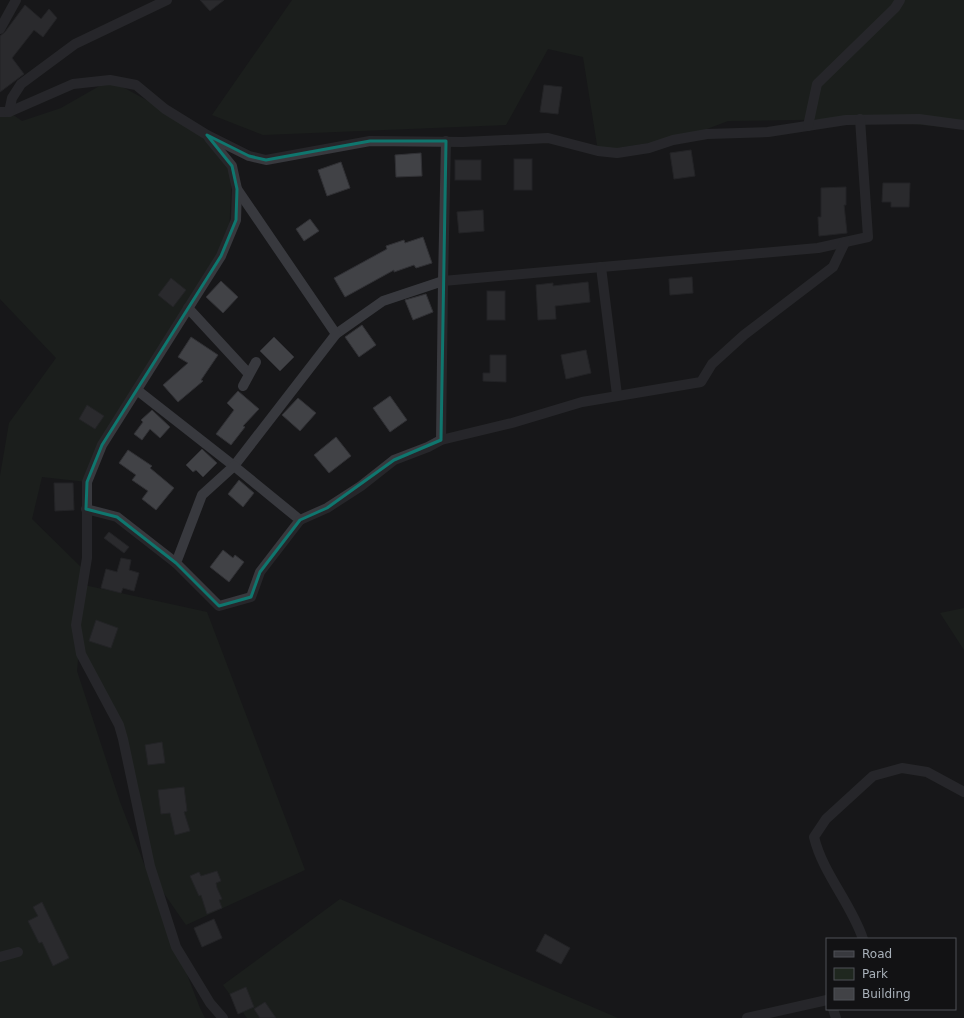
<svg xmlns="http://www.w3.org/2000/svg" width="964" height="1018" font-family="'DejaVu Sans',sans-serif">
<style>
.green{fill:#1f271f}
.building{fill:#414246;stroke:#313135}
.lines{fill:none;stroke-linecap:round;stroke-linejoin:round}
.minor{stroke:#38393e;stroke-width:10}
.marked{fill:none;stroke:#0f766e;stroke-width:3;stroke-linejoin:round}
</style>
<rect width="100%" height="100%" fill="#171719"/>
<g class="green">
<polygon points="292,0 964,0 964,129 860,119 728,121 686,137 598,151 583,57 548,49 506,125 263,135 212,115"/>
<polygon points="110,80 186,122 232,166 229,236 102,445 87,482 42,477 32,519 85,571 84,585 207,612 305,870 186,925 154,879 123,739 81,654 81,624 77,671 120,802 200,1008 205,1018 0,1018 0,476 9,423 56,358 0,299 0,113 9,112 22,121 61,108"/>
<polygon points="964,608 964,650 940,613"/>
<polygon points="340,899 618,1018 247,1018 223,985"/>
</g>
<g class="building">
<polygon points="200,0 224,0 210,11"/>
<polygon points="25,5 41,19 49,9 57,18 43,37 34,30 12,58 24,74 0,92 0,36 5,32"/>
<polygon points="544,85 562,87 558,114 540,112"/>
<polygon points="691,150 695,176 674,179 670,153"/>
<polygon points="421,153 422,176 396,177 395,155"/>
<rect x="514" y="159" width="18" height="31"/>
<rect x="455" y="160" width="26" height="20"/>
<polygon points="341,162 350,188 327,196 318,170"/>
<polygon points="883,183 910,183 909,207 891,207 891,202 882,202"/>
<polygon points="846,187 846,205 844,205 847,233 819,236 818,217 821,217 821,188"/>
<polygon points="483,210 484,231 459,233 457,212"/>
<polygon points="310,219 319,231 304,241 296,229"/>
<polygon points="423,237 432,263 416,268 414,265 394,272 394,270 345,297 334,278 387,249 386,246 404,240 405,243"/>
<polygon points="692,277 693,293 670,295 669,279"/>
<polygon points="171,278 186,290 173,307 158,295"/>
<polygon points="221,281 238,297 223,313 206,297"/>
<polygon points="588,282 590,302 555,306 556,319 538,320 536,285 553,283 553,286"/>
<rect x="487" y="291" width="18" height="29"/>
<polygon points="426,294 433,312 413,320 405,300"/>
<polygon points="362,325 376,345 359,357 345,337"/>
<polygon points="191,337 218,355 201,380 203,381 178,402 163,385 188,363 178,357"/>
<polygon points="274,337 294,357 280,371 260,351"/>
<polygon points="586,350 591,373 566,379 561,355"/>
<polygon points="490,355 506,355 506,382 483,381 483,373 490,373"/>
<polygon points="238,391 259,409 243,426 245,427 231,445 216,434 234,410 227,403"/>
<polygon points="390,396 407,420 390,432 373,408"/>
<polygon points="298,398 316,413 300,431 282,415"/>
<polygon points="87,405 104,416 95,429 79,419"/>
<polygon points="152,410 170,427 160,438 150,429 142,440 134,434 143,422 141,420"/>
<polygon points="336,437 351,456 329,473 314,455"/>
<polygon points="202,449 217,463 203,477 196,470 193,472 186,465"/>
<polygon points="128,450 152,466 150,468 174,488 156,510 142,499 148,491 132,480 136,475 119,463"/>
<polygon points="239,480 254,493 243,507 228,494"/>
<polygon points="54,483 73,483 74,510 55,511"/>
<polygon points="109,532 129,547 124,553 104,538"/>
<polygon points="223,550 233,558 235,555 244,562 229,582 210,567"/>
<polygon points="121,558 131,560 129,570 139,573 134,591 123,588 121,593 101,588 106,569 117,572"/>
<polygon points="96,620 118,628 111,648 89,641"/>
<polygon points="162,742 165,763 148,765 145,745"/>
<polygon points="184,787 187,811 184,812 190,831 175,835 170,813 161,814 158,790"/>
<polygon points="217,871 221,881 216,883 217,888 222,899 219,900 222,908 207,914 201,895 199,896 190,876 199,872 201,876"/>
<polygon points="42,902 69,958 53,966 42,942 39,943 28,921 38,916 33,907"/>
<polygon points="214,919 222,938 202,947 194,928"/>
<polygon points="545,934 570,948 561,964 536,951"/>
<polygon points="246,987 254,1007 238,1014 230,994"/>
<polygon points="265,1002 276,1018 260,1018 254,1009"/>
</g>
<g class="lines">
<g class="minor">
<polyline points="0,29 16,0"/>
<polyline points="0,112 9,112 73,84 110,80 136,85 165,109 207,135 249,156 266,160 370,141 463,142 548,138 598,151 617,153 649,148 673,140 707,134 768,132 846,120 919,119 964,125"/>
<polyline points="9,112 12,98 21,84 75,44 167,0"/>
<polyline points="808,126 817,84 895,8 900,0"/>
<polyline points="209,138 232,166 237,189 236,220 221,256 102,445 87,482 87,558 76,625 81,654 119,725 123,739 150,866 176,947 210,1003 223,1018"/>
<polyline points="446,141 443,281 818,248 868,237 860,119"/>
<polyline points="601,267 617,395"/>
<polyline points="188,308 248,373"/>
<polyline points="336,334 383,301 443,281 441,440"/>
<polyline points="243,386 256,362"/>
<polyline points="137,390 234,466 336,334 237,189"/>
<polygon points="234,466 300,520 260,572 251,597 219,606 176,563 202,495"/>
<polyline points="86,509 117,517 176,563"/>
<polyline points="300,520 327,508 361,486 394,460 428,447 441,440 512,423 582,402 701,382 712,364 744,335 833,267 845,242"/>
<path d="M 863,939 C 851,903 823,874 814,837 L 826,819 L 873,776 L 902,768 L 927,772 L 964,792"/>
<polyline points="0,957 18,952"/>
<polyline points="833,1009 836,1018"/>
<polyline points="747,1018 827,1000"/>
</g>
</g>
<path d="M0 0H964V1018H0ZM 207,135 L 249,156 L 266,160 L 370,141 L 446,141 L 441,440 L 394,460 L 327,508 L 300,520 L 260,572 L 251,597 L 219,606 L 176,563 L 117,517 L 86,509 L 87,482 L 102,445 L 221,256 L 236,220 L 237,189 L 232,166 Z" fill="#171719" fill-opacity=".55" fill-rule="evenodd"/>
<path class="marked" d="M 207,135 L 249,156 L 266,160 L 370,141 L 446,141 L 441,440 L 394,460 L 327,508 L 300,520 L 260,572 L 251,597 L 219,606 L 176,563 L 117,517 L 86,509 L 87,482 L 102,445 L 221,256 L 236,220 L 237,189 L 232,166 Z"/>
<rect x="826" y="938" width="130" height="72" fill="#121214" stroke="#4e5156"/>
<rect x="834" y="951" width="20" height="6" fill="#38393e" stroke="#4e5156"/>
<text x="862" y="958" font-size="12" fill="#a8b0b9">Road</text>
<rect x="834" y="968" width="20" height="12" fill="#1f271f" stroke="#4e5156"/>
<text x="862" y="978" font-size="12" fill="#a8b0b9">Park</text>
<rect x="834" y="988" width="20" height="12" fill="#414246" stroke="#4e5156"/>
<text x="862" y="998" font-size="12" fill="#a8b0b9">Building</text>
</svg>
